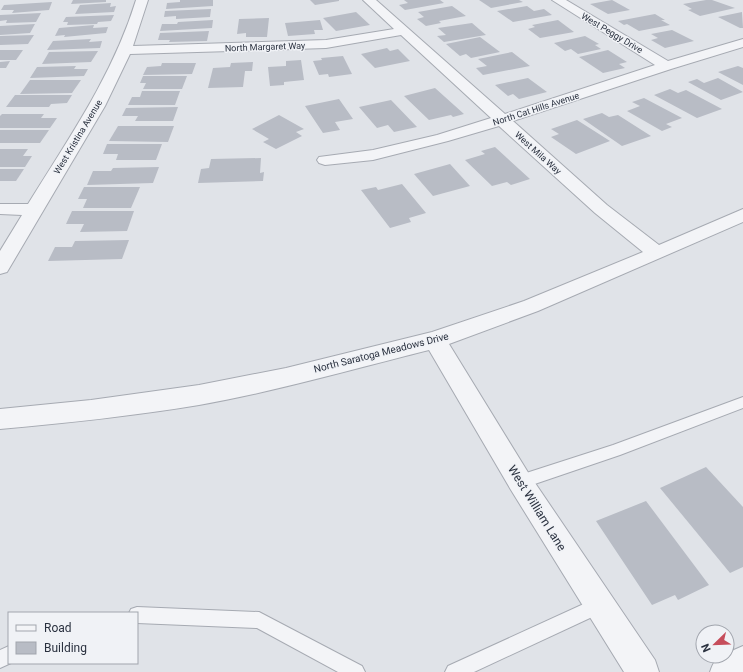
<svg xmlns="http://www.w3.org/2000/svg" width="743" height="672" font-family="Roboto,sans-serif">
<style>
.building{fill:#b8bcc5}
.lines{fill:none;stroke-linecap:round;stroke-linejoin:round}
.service-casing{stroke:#a6aab2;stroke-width:2}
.minor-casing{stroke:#a6aab2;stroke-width:2}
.service{fill:#f3f4f7;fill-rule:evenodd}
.minor{fill:#f3f4f7;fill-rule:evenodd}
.labels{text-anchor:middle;stroke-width:3;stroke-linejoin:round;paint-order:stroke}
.far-street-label{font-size:9px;fill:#2a313f;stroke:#f0f2f6}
.street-label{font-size:10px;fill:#2a313f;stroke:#f0f2f6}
.near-street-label{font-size:12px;fill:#2a313f;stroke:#f0f2f6}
</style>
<rect width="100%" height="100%" fill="#e0e3e8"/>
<g class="building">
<polygon points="73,0 106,0 106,2 71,4"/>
<polygon points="180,0 213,0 213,6 166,9 167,3 180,2"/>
<polygon points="310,0 339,0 339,1 315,5"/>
<polygon points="404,0 440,0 444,3 405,10 399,5 408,3"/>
<polygon points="479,0 519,0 523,2 491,8"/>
<polygon points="612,0 630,10 608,14 590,4"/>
<polygon points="706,0 712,0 735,8 700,16 688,10 692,9 683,4"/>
<polygon points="52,2 49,10 12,13 14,10 1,10 4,5"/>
<polygon points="111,3 110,7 116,6 114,12 75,14 80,5"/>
<polygon points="452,6 466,16 439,21 441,23 426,26 417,19 424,17 418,12"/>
<polygon points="527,6 534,11 544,9 552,15 513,22 497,11"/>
<polygon points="211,9 210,17 176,19 176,16 164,17 165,11"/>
<polygon points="356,12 370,25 336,31 323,18"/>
<polygon points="742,12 743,28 740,28 718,17"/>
<polygon points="41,13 36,22 6,23 7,20 0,21 0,15"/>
<polygon points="655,14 665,20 661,20 670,25 639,31 627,24 624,25 618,21"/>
<polygon points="114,15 111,21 98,22 97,24 67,25 68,22 63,22 66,17"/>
<polygon points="269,18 267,37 246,37 246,33 237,34 239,19"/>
<polygon points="213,20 212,28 160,31 162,24 177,24 178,22"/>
<polygon points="320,20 323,30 314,30 315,34 288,36 285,23"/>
<polygon points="558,20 574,32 540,38 528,29 535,27 532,25"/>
<polygon points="472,23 486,35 444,42 437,36 446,35 438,28"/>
<polygon points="35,24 30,33 0,35 0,26"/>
<polygon points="94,25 93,28 108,27 106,33 64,37 65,35 55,36 59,28"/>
<polygon points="672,30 694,41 665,48 651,40 658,38 651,34"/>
<polygon points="209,31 207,41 169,42 170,40 158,40 160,33"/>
<polygon points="34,35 28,44 0,45 0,36"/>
<polygon points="585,36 599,44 595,45 601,49 578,54 571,49 565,51 554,43"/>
<polygon points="480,37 500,52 471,58 466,54 460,56 446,44"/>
<polygon points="91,39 89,42 102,41 100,48 47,50 53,41"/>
<polygon points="387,48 390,51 398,49 410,61 375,68 361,54"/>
<polygon points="0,50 23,50 16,60 0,60"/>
<polygon points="608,50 627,62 619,64 625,68 603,73 579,57"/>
<polygon points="98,51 91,62 42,64 49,52"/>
<polygon points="512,52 530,66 483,75 476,68 487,66 478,59"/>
<polygon points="343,56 352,74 329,77 328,74 319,75 313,61 322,60 321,58"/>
<polygon points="301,60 304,80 284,82 284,85 270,86 268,67 286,66 286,61"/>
<polygon points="10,61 6,68 0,68 0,62"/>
<polygon points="253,62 252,71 245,71 243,87 208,88 213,68 230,67 231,63"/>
<polygon points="162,63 196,63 192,74 143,75 147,67 161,66"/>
<polygon points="76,66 74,69 88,69 84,76 30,78 37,67"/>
<polygon points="738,66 743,68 743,85 718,72"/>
<polygon points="143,76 187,76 182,89 143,89 146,83 140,83"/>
<polygon points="528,78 547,92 519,99 513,94 508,96 495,85"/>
<polygon points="718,78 743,92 721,100 688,82 697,79 704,83"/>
<polygon points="30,80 81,80 72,93 20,94"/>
<polygon points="435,88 464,114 453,117 451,115 429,120 404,96"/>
<polygon points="670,89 678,93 686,90 722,109 697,118 654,95"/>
<polygon points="142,91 180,91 175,105 128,105 132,97 140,97"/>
<polygon points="15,95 72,95 67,103 51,104 49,107 6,107"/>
<polygon points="644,98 682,118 666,124 672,127 662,131 627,111 640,106 632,102"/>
<polygon points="339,99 353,119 335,122 340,130 323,133 305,106"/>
<polygon points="391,100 417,127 394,132 388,125 377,128 359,107"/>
<polygon points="178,107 173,121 135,121 138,116 122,116 126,108"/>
<polygon points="602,113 609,117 618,115 651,136 622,146 583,119"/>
<polygon points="2,114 44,114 41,118 57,118 50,128 0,128 0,116"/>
<polygon points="279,115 304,129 296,132 302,136 276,149 263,142 269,139 252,129"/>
<polygon points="577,120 610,141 576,154 551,137 559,134 551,129"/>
<polygon points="118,126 174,126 168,142 109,141"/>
<polygon points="0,130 49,130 40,143 0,143"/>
<polygon points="107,144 162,144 156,160 116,160 118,154 103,154"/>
<polygon points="495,147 530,179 511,185 507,182 492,186 465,160 485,154 481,151"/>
<polygon points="0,149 28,149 23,156 32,156 25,167 0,167"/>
<polygon points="261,158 260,173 264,172 263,181 198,183 201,169 209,168 211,159"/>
<polygon points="450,164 470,186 433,196 414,174"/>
<polygon points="159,167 153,183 87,185 93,171 111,171 113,168"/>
<polygon points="0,169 24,169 16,181 0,181"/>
<polygon points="402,184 426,213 409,218 411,222 390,228 361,190 376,187 378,190"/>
<polygon points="84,187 140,187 131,208 83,208 87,199 78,199"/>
<polygon points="72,211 134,211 127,231 80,232 84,224 66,224"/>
<polygon points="129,240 122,259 48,261 55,247 72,247 75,241"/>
<polygon points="706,467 743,507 743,567 730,573 660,488"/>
<polygon points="646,501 709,585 678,600 675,595 652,605 596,521"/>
</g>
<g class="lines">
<g class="service-casing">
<g id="service">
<polygon points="743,397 743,408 620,455 520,489 515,487 513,482 515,477 520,475 613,445"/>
<polygon points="599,597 605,599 607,605 605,611 474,672 445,672 448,666"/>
<polygon points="137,607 259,612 362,666 365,672 338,672 257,628 137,623 137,613 129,613 131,609"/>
<polygon points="9,646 9,663 11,663 0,668 0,650"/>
</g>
</g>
<g class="minor-casing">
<g id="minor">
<path d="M 136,0 L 148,0 L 133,46 L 326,40 L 394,29 L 363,0 L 376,0 L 505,114 L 655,65 L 552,0 L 566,0 L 668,61 L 743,39 L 743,47 L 671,69 L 513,121 L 607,205 L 659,245 L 743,209 L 743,222 L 538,311 L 449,344 L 529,474 L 655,660 L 659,672 L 624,672 L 511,490 L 429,350 C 353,369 277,391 199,405 C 133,416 66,423 0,429 L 0,409 L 91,400 L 199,385 L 286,368 L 432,332 L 524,301 L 643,252 L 595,213 L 499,126 L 448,141 L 373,160 L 325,165 L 319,163 L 317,160 L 319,157 L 373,150 L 437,135 L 491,118 L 401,35 L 326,48 L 130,54 L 105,106 L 10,267 L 7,272 L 0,274 L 0,251 L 22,215 L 0,214 L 0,204 L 28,204 C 69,138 113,75 136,0 Z"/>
<path d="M 743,646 L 743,672 L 710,672 C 713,663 716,656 727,656 L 727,653 Z"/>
</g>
</g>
<use href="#service" class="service"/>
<use href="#minor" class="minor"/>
</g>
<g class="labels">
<g class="far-street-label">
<text transform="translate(612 33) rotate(31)" y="3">West Peggy Drive</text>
<text transform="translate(265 47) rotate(-2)" y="3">North Margaret Way</text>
<text transform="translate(536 109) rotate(-18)" y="3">North Cat Hills Avenue</text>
<text transform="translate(78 137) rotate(-59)" y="3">West Kristina Avenue</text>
<text transform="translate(538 153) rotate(42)" y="3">West Mila Way</text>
</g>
<g class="street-label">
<text transform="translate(381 352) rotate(-14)" y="4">North Saratoga Meadows Drive</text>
</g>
<g class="near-street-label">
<text transform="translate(537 508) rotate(58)" y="4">West William Lane</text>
</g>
</g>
<rect x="8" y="612" width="130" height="52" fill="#f0f2f6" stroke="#a1a5ad"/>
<rect x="16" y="625" width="20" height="6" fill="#f3f4f7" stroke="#a1a5ad"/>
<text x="44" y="632" font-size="12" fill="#2a313f">Road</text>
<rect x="16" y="642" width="20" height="12" fill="#b8bcc5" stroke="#a1a5ad"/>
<text x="44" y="652" font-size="12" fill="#2a313f">Building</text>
<g transform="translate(715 644) rotate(247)"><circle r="19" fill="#f0f2f6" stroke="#a1a5ad"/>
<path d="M0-3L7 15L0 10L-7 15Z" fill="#c64d5b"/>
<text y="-6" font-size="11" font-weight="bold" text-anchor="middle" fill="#2a313f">N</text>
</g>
</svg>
